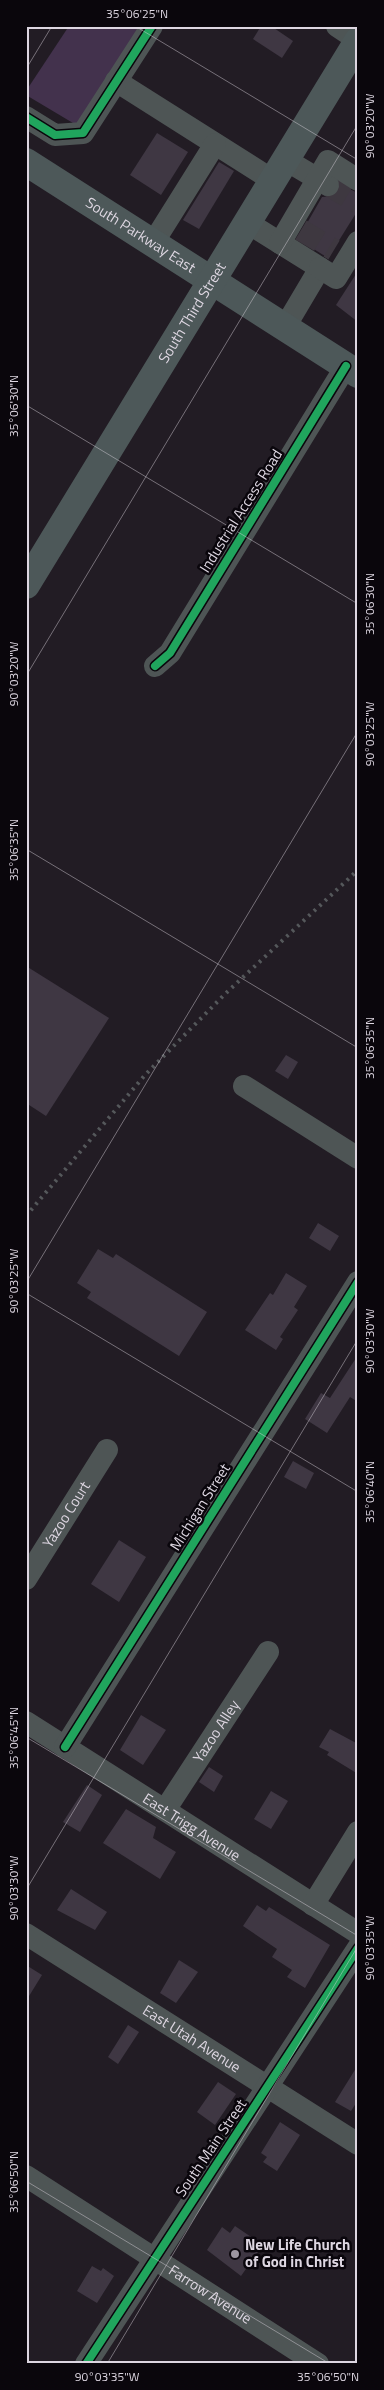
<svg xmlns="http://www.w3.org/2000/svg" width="384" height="2390" font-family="'Titillium Web',sans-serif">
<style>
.green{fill:#43324d}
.building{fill:#3f3743}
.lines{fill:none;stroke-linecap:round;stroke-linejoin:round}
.minor-tunnel{stroke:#3e3840;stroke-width:22;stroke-dasharray:22 11;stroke-linecap:butt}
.minor{stroke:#4e5555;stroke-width:22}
.major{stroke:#4d5859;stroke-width:28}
.rail{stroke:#55585b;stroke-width:4;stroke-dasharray:2.5 5;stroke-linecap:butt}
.cycleway-casing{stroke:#0a060c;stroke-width:11}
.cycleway{stroke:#20a55d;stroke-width:8}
.ticks{fill:none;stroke:#ddd6e1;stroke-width:1;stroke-opacity:0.45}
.poi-dot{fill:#9c959f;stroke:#0a060c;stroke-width:2}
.labels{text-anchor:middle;stroke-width:5;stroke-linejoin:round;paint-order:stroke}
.street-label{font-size:15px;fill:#ddd6e1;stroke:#0a060c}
.poi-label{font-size:15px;font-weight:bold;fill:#ddd6e1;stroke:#0a060c;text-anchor:start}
.neatline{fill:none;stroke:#ddd6e1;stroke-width:2}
.ticks-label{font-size:12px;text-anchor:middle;fill:#ddd6e1}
</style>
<rect width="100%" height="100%" fill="#221c24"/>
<polygon class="green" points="69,26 141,26 78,126 26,95 26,91"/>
<g class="building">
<polygon points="261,26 271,26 293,41 282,58 253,39"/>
<polygon points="157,133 188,152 161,195 130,175"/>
<polygon points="219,162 234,171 199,229 183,220"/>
<polygon points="341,185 358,193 358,210 328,258 298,239 322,197 335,196"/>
<polygon points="358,271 358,322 336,305"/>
<polygon points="26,966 109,1018 46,1116 26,1103"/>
<polygon points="286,1055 298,1062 288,1079 275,1071"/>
<polygon points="318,1223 339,1236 330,1251 309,1238"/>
<polygon points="98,1249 113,1258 116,1254 207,1312 179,1356 87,1298 91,1292 77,1283"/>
<polygon points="286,1273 307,1286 294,1307 298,1310 280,1337 283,1339 276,1350 245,1330 270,1293 273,1295"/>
<polygon points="358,1355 358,1402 350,1397 327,1433 305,1419 321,1393 330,1398"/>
<polygon points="293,1461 314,1473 306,1489 284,1477"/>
<polygon points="119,1540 146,1557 119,1602 91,1584"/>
<polygon points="141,1715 166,1730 143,1765 120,1750"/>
<polygon points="330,1729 358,1744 358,1774 327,1755 329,1752 319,1747"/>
<polygon points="209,1767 223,1776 214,1792 199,1782"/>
<polygon points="87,1785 102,1795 80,1832 63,1822"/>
<polygon points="271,1791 288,1801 271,1829 254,1819"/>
<polygon points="126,1809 156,1827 153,1838 176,1852 160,1879 103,1843"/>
<polygon points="71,1889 107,1912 95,1930 57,1910"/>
<polygon points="257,1905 266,1911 269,1907 330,1945 305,1988 287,1977 292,1970 272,1957 277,1949 243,1926"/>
<polygon points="179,1960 198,1972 176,2003 160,1993"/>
<polygon points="26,1965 42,1975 26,2001"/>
<polygon points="128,2025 139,2032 118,2064 108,2057"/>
<polygon points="358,2065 358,2100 351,2111 335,2102"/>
<polygon points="218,2082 236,2094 215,2125 197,2112"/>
<polygon points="280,2122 300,2135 277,2171 263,2162 267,2157 261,2153"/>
<polygon points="235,2226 263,2245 241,2276 207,2250 222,2227 230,2233"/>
<polygon points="92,2266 101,2271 103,2268 114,2276 97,2303 77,2291"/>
</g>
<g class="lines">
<g class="minor-tunnel">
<polyline points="328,185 358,203"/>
<polyline points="301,230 334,250"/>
</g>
<g class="minor">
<polyline points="337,26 358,40"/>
<polyline points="116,81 274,181"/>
<polyline points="26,117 55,135 83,133 152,26"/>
<polyline points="286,160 328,185"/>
<polyline points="248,223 320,268 285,327"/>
<polyline points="153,243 215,144"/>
<polyline points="280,243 328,161 358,180"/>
<polyline points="320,268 336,278 358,242"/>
<polyline points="155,666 170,653 346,366"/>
<polyline points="244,1086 358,1158"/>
<path id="s1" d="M 26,1579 L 107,1450"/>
<path id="s2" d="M 26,1722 L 358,1933"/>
<polyline points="65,1747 358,1282"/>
<path id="s3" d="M 165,1810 L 268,1652"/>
<polyline points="313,1905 358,1832"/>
<path id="s4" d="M 26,1934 L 358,2144"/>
<path id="s5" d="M 26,2176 L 318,2364"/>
<polyline points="86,2364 358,1948"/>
</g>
<g class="major">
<path id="s6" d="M 26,162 L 358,374"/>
<path id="s7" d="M 26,585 L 358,41"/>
</g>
<polyline class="rail" points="26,1216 145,1075 225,994 358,870"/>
<g class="cycleway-casing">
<g id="cycleway">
<polyline points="26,117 55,135 83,133 152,26"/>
<polyline points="155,666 170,653 346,366"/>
<polyline points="65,1747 358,1282"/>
<polyline points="86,2364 358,1948"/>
</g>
</g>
<use href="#cycleway" class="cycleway"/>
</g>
<path class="ticks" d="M 135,26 L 358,160M 26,69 L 52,26M 26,405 L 358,604M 26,676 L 358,124M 26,849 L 358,1048M 26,1283 L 358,731M 26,1293 L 358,1492M 26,1737 L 358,1936M 26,1890 L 358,1339M 26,2181 L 330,2364M 107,2364 L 358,1946"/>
<circle class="poi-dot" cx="235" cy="2254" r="5"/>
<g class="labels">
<g class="street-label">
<text dy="5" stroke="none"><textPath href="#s6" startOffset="136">South Parkway East</textPath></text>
<text dy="5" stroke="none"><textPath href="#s7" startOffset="319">South Third Street</textPath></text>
<text transform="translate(241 511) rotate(-58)" y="5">Industrial Access Road</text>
<text transform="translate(200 1507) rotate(-58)" y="5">Michigan Street</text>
<text dy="5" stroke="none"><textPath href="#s1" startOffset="76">Yazoo Court</textPath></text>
<text dy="5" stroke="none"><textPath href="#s3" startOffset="94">Yazoo Alley</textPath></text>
<text dy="5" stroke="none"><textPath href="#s2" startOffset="196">East Trigg Avenue</textPath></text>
<text dy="5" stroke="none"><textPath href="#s4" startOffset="196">East Utah Avenue</textPath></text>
<text transform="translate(211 2148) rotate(-56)" y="5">South Main Street</text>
<text dy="5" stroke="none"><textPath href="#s5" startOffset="219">Farrow Avenue</textPath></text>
</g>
<g class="poi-label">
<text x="245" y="2250">New Life Church<tspan x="245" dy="17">of God in Christ</tspan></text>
</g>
</g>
<rect width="384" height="2390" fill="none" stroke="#0a060c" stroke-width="55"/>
<rect x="28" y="28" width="328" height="2334" class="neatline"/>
<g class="ticks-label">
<text x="137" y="18">35°06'25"N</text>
<text transform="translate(370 126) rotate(-90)" y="4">90°03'20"W</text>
<text transform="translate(14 406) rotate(-90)" y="4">35°06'30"N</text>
<text transform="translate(370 604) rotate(-90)" y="4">35°06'30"N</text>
<text transform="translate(14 674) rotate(-90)" y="4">90°03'20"W</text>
<text transform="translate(370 734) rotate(-90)" y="4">90°03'25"W</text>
<text transform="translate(14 850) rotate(-90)" y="4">35°06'35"N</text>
<text transform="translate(370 1048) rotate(-90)" y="4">35°06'35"N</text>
<text transform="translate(14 1281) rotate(-90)" y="4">90°03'25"W</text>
<text transform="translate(370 1341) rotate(-90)" y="4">90°03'30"W</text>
<text transform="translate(370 1492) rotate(-90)" y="4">35°06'40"N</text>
<text transform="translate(14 1738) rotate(-90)" y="4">35°06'45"N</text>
<text transform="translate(14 1888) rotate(-90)" y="4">90°03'30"W</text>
<text transform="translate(370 1948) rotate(-90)" y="4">90°03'35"W</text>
<text transform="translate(14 2182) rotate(-90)" y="4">35°06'50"N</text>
<text x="107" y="2381">90°03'35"W</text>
<text x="328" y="2381">35°06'50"N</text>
</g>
</svg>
